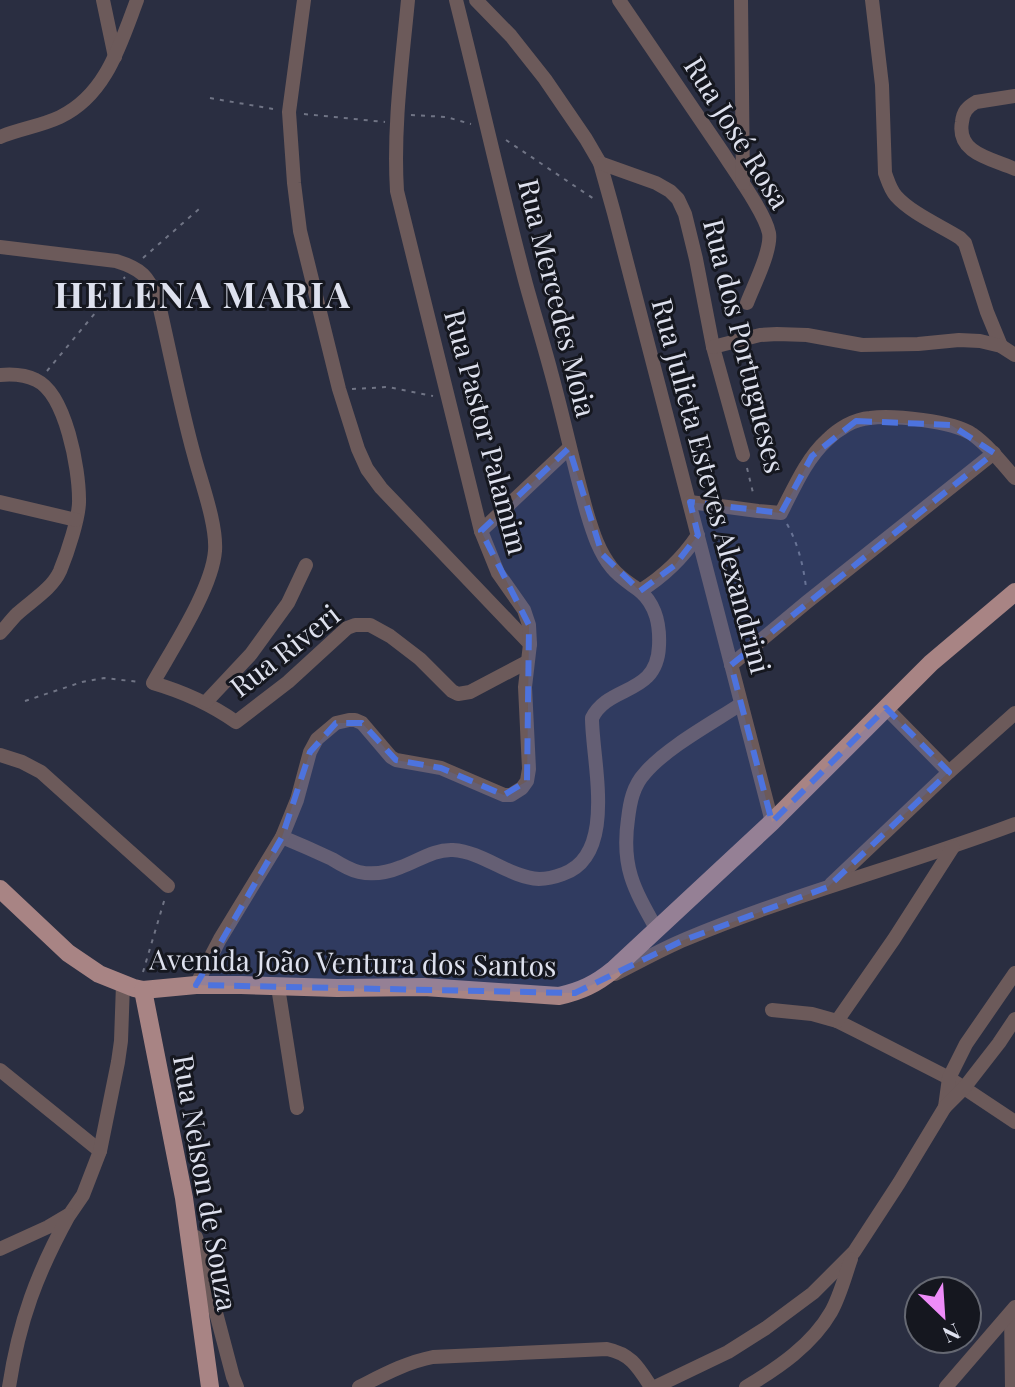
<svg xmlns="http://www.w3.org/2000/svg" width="1015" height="1387" font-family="'Playfair Display',serif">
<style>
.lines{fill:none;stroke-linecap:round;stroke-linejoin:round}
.path{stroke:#707485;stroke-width:2;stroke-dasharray:4 6;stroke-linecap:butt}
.minor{stroke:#6c5a5a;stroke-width:14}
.major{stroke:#a88484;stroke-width:18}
.marked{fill:#4d73de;fill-opacity:0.2;stroke:#4d73de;stroke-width:6;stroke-dasharray:16 10;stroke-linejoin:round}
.labels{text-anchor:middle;stroke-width:6;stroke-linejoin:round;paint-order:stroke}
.street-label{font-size:28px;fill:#dee1ee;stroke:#15171f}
.district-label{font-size:36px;font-weight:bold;letter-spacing:2px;fill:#dee1ee;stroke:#15171f}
</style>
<rect width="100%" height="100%" fill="#2a2e41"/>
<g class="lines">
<g class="path">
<polyline points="210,98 273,109"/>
<polyline points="304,114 385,122"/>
<polyline points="411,115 446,117 471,124"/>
<polyline points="506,140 597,201"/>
<polyline points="143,258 199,209"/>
<polyline points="47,371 125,277"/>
<polyline points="352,389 388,387 433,396"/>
<polyline points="747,468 754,497"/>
<path d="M 787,524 C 798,544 803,564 806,587"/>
<polyline points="25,701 82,682 104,678 140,682"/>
<polyline points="143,972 165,898"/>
</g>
<g class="minor">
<polyline points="103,0 115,57"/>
<polyline points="304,0 289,112 294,183 300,231 339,389 358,449 367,469 381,488 530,644"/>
<polyline points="476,0 511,36 545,79 586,139 600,163 614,213 772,822"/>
<path d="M 619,0 C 654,51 688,102 723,153 C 735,172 765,213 769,233 C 772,250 753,287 747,303"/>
<polyline points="741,0 743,183"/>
<path d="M 872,0 L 882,85 L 885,173 C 888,181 890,189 896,196 C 911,213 941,226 960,238 L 965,243 L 987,312 L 1001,346"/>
<path d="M 1015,96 L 976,102 C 967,107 963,112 962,122 C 956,154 993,159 1015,169"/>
<path d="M 0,137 C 19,129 41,126 60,117 C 106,95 120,45 137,0"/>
<polyline points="600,163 656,183 670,191 678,199 685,214 696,259 713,347 743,455"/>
<path d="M 0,247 L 116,261 C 142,269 148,276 158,300 C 170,352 180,404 194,455 C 201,482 217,524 215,551 C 212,589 172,649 153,683 C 184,692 209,703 236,722 L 288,682 L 347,628 L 355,625 L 370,625 L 390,636 L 420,659 L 452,691 L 458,694 L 470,692 L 527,662"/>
<polyline points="713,347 760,335 777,334 807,335 862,345 918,344 959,340 980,341 1001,346 1015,355"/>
<path d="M 0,375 C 11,374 26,375 36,380 C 66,394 79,469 79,499 C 80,516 67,554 60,571 C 52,589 31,601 17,614 C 11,620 6,627 0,633"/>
<polyline points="0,502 76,520"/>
<path d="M 690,502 L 758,511 L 781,513 C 794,488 806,459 827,440 C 838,429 854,419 870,418 C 894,415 952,421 972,434 C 989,446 1002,463 1015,478"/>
<polyline points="481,531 569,448"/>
<path d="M 640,591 C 664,576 682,559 698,535"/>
<polyline points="731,665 807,602 994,453"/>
<polyline points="206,702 251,654 288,603 306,565"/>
<polyline points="886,708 949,772"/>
<polyline points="0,755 22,762 41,772 168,886"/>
<path d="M 282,837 C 299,844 315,851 332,859 C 340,864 350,870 359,872 C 373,875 389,872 401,867 C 418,861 434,849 453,850 C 484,852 508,877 539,879 C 547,879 555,877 563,874 C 618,855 592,761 592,718 C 609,684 657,696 659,646 C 660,626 657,606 640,591 C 631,584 620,578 612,568 C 599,552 593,533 587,513 C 574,467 564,419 551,372 C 543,342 534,313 526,284 C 501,190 480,95 456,0"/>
<polyline points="831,884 949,772 1015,713"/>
<path d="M 657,930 C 634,889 621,867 628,819 C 630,802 633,786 645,773 C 666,748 712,723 741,704"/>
<path d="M 615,974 C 639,962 662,949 686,939 C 793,894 906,865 1015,824"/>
<path d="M 196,985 L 220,939 L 282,837 L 297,800 L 310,752 L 317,739 L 336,723 L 349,720 L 355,720 L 362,723 L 391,757 L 396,760 L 441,768 L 504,795 L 511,795 L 522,788 L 527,781 L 529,769 L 525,687 L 530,644 L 529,625 L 524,610 L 498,573 L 481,531 L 397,191 C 393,128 402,63 408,0"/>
<polyline points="278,987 297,1108"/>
<polyline points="772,1010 812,1014 837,1021 859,1032 949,1078 1015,1122"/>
<polyline points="837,1021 894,939 953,847"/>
<polyline points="0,1070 100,1151"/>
<polyline points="945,1107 949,1078 966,1044 1015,973"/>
<polyline points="196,1237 233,1377 237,1387"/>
<polyline points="0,1249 48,1227 70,1214 83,1195 100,1151 118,1062 121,1041 123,984"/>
<polyline points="1011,1313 1012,1387"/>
<path d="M 9,1387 C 19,1321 37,1273 69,1215"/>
<path d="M 359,1387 C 383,1375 407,1362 433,1357 L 607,1349 C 631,1354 638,1367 651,1387"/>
<polyline points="655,1387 728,1352 766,1328 813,1293 854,1252 899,1183 945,1107 964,1088 999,1043 1015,1019"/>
<path d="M 746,1387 C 778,1368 812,1345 831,1312 C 840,1296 845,1276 851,1259"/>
<polyline points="946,1387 1015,1307"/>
</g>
<g class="major">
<path d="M 0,889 L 68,953 L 99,974 L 134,988 L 143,990 L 196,985 L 241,985 L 337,988 L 424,987 L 559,996 C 581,991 596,984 613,970 L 772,822 L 931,663 L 1015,592"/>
<polyline points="143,990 184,1198 210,1387"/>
</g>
</g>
<path class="marked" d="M 856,421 L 951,425 L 994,453 L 731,665 L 772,822 L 886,708 L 949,772 L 828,887 L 684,940 L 575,993 L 196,985 L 282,837 L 310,752 L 336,723 L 362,723 L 396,760 L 441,768 L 504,795 L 527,781 L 529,625 L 481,531 L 569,448 L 602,554 L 640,591 L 675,565 L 698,535 L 690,502 L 781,513 L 812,456 Z"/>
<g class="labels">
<g class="street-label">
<text transform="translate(737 133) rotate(58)" y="10">Rua José Rosa</text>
<text transform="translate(557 298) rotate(76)" y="10">Rua Mercedes Moia</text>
<text transform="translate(744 346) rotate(76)" y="10">Rua dos Portugueses</text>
<text transform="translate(486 432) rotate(75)" y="10">Rua Pastor Palamim</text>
<text transform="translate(711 486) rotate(75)" y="10">Rua Julieta Esteves Alexandrini</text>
<text transform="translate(285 651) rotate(-38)" y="10">Rua Riveri</text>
<text transform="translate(353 963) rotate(1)" y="10">Avenida João Ventura dos Santos</text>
<text transform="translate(205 1183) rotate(80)" y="10">Rua Nelson de Souza</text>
</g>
<g class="district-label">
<text x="203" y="308">HELENA MARIA</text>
</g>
</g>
<g transform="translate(943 1315) rotate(155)"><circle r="38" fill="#15171f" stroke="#656872" stroke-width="2"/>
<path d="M0-6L14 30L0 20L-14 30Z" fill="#ee8cf8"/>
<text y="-12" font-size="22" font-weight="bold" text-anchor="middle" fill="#dee1ee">N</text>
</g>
</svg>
